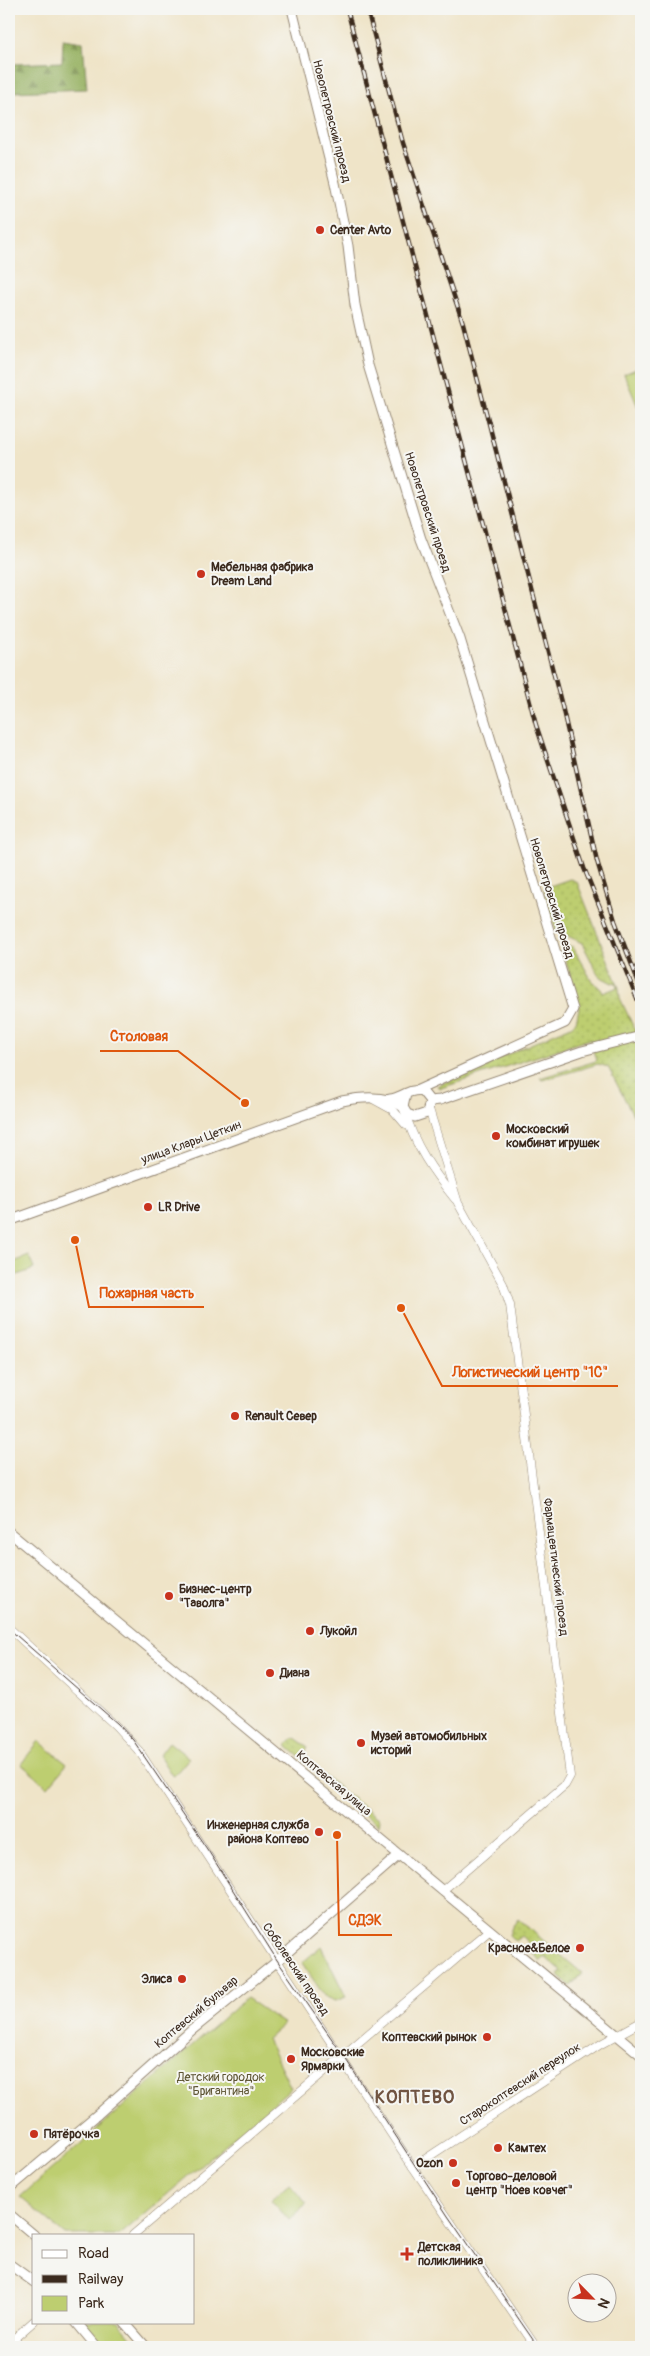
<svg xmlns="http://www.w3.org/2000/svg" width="650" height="2356" font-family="Pangolin,sans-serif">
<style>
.grass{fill:url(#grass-dots);stroke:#7c7c47}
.forest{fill:url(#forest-firs);stroke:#686e40}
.green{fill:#bdce70;stroke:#7c7c47}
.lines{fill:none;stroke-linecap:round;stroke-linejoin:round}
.minor-casing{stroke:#958773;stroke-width:9}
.tertiary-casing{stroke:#958773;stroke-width:11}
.minor{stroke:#fff;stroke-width:8}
.tertiary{stroke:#fff;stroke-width:9}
.tram{stroke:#3b2a1e;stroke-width:1}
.rail-casing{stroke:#3b2a1e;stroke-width:4.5}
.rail{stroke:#f6f6f2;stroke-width:2.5;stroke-dasharray:8;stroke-linecap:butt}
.poi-dot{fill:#c8321e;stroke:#f6f6f2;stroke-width:2}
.labels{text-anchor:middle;stroke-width:4;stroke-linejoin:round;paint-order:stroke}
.street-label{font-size:12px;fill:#3b2a1e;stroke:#f6f6f2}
.poi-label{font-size:12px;font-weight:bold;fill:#3b2a1e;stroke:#f6f6f2;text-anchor:start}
.park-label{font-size:12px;fill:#5c5332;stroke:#f6f6f2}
.district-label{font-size:18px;font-weight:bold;letter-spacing:1px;fill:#705441;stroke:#f6f6f2}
.leader{fill:none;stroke:#df570d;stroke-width:2}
.callout-dot{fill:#df570d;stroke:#f6f6f2;stroke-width:2}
.callout-label{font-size:14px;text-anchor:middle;font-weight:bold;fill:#df570d;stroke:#f6f6f2;stroke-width:4;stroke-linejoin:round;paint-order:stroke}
</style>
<defs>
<pattern id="grass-dots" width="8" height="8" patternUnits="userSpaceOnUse" patternTransform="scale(1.25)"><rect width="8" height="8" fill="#bdce70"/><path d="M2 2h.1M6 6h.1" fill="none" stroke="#a3b161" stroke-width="1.8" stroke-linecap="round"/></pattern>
<pattern id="forest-firs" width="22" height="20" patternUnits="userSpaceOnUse" patternTransform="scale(1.25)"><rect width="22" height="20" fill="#96b162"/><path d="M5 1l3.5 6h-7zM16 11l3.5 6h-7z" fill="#7c9050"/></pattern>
</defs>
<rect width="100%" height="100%" fill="#f6f6f2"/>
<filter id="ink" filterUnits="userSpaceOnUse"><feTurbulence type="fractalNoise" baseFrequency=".02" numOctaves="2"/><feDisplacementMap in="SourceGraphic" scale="10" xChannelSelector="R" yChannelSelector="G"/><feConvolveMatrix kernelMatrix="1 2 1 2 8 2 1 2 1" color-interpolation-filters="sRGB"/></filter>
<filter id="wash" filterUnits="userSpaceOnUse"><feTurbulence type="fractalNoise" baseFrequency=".0096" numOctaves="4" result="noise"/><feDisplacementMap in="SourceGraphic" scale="20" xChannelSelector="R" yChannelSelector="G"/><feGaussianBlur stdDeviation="1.12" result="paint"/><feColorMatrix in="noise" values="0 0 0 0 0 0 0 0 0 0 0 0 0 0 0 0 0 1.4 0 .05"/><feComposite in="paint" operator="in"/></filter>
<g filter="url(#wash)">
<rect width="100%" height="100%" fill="#efe4c8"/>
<g class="grass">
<polygon points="570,879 577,882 619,988 620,998 641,1043 641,1130 608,1067 598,1064 543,1080 540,1078 596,1061 590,1039 441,1088 437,1086 571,1026 576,1022 579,1008 562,947 564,945 573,947 592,981 601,989 603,993 618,987 615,982 612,983 599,976 582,943 556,930 544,888"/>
<path d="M 293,1738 L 295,1738 L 308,1747 L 305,1752 C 308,1767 364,1807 379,1819 L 378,1825 L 288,1747 L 287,1744 Z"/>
<polygon points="518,1919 582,1973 571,1986 558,1975 561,1971 545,1957 541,1961 529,1950 532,1946 521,1936 515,1941 509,1935 512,1927"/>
</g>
<polygon class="forest" points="63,39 83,42 87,89 13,92 13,64 62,62"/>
<g class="green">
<polygon points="641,367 641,405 638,407 624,374"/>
<polygon points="29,1256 34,1269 9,1278 9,1264"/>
<polygon points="39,1741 67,1764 48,1787 21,1764"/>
<polygon points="169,1742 189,1758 174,1776 171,1774 159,1755"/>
<polygon points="321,1946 346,1997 335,2001 325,1997 302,1963"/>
<polygon points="246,1998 284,2024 267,2039 291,2088 120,2235 65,2235 20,2197"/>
<polygon points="289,2184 307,2204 289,2220 271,2200"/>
<polygon points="82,2322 119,2322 140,2347 104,2347"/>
</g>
</g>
<g filter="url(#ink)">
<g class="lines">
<g class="minor-casing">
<g id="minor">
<polyline points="373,1099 393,1110 406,1125"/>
<polyline points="429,1109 458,1203 503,1284 510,1305 570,1776 565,1785 442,1891"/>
<path d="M 405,1111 C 413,1144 434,1173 455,1199"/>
<polyline points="9,1628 116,1726 139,1751 413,2167 536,2347"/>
<polyline points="413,2167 601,2044 641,2022"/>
<polyline points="133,2235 490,1930"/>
<polyline points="9,2343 34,2321"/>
</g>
</g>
<g class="tertiary-casing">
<g id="tertiary">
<polyline points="292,9 335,183 348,246 355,305 368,365 421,539 460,639 573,1009 565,1023 418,1090"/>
<path d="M 390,1099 C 401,1098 410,1088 422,1091 L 430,1101 L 427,1113 L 415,1117 L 407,1114 L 403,1107 L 406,1094"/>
<polyline points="430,1101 440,1100 582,1051 641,1036"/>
<path d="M 9,1221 L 342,1101 C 361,1097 386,1094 403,1107"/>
<polyline points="9,1532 641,2055"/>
<polyline points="9,2189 98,2114 192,2030 275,1963 399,1855"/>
<polyline points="9,2214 34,2235"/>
<polyline points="9,2264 34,2282"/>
<polyline points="76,2322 97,2347"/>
<polyline points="124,2322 146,2347"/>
</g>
</g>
<use href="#minor" class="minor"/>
<use href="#tertiary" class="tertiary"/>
<polyline class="tram" points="9,1629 118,1724 133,1740 209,1852 277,1960 343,2055 448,2216 538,2347"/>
<g class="rail-casing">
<g id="rail">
<polyline points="347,9 536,725 584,868 641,1008"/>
<polyline points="367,9 403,143 463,323 562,706 597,861 615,921 640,986"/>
</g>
</g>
<use href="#rail" class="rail"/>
</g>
</g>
<g class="poi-dot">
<circle cx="320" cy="230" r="5"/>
<circle cx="201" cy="574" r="5"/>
<circle cx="496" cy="1136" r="5"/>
<circle cx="148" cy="1207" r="5"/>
<circle cx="235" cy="1416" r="5"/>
<circle cx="169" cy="1596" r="5"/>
<circle cx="310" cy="1631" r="5"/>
<circle cx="270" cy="1673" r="5"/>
<circle cx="361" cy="1743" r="5"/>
<circle cx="319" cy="1832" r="5"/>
<circle cx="580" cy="1948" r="5"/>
<circle cx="182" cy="1979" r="5"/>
<circle cx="487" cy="2037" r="5"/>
<circle cx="291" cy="2059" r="5"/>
<circle cx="34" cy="2134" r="5"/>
<circle cx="498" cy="2148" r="5"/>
<circle cx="453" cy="2163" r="5"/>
<circle cx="456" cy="2183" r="5"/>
<path d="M404.5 2246.5h5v5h5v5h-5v5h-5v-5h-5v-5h5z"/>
</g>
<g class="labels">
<g class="street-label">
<text transform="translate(332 121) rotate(76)" y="4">Новопетровский проезд</text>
<text transform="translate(428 512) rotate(72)" y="4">Новопетровский проезд</text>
<text transform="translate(552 898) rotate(73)" y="4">Новопетровский проезд</text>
<text transform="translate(191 1142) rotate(-20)" y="4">улица Клары Цеткин</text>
<text transform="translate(556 1567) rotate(83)" y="4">Фармацевтический проезд</text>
<text transform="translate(334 1783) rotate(40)" y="4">Коптевская улица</text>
<text transform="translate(296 1969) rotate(56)" y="4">Соболевский проезд</text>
<text transform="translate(196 2012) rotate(-40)" y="4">Коптевский бульвар</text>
<text transform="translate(520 2084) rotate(-33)" y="4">Старокоптевский переулок</text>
</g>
<g class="poi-label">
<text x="330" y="234">Center Avto</text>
<text x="211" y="571">Мебельная фабрика<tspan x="211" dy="14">Dream Land</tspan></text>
<text x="506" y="1133">Московский<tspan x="506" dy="14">комбинат игрушек</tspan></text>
<text x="158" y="1211">LR Drive</text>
<text x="245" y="1420">Renault Север</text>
<text x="179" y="1593">Бизнес-центр<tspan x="179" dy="14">"Таволга"</tspan></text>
<text x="320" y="1635">Лукойл</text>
<text x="280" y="1677">Диана</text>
<text x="371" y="1740">Музей автомобильных<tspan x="371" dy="14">историй</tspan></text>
<text x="309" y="1829" text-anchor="end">Инженерная служба<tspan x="309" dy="14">района Коптево</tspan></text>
<text x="570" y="1952" text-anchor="end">Красное&amp;Белое</text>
<text x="172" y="1983" text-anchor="end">Элиса</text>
<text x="477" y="2041" text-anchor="end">Коптевский рынок</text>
<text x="301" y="2056">Московские<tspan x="301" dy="14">Ярмарки</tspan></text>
<text x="44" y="2138">Пятёрочка</text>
<text x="508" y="2152">Камтех</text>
<text x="443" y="2167" text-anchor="end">Ozon</text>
<text x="466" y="2180">Торгово-деловой<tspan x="466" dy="14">центр "Ноев ковчег"</tspan></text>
<text x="418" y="2251">Детская<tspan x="418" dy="14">поликлиника</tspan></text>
</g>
<g class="park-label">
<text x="221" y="2081">Детский городок<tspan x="221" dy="14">"Бригантина"</tspan></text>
</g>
<g class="district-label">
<text x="415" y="2103">КОПТЕВО</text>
</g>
</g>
<path class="leader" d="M245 1103L178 1051H100M75 1240L89 1307H204M401 1308L442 1386H618M337 1835L339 1935H392"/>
<g class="callout-dot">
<circle cx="245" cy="1103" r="5"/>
<circle cx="75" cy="1240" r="5"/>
<circle cx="401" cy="1308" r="5"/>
<circle cx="337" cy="1835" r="5"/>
</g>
<g class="callout-label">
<text x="139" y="1041">Столовая</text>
<text x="147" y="1298">Пожарная часть</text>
<text x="530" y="1377">Логистический центр "1С"</text>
<text x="365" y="1925">СДЭК</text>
</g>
<rect width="650" height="2356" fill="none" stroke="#f6f6f2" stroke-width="30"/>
<rect x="32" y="2234" width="162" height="90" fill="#f6f6f2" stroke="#aba49d"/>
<rect x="42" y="2250" width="25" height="8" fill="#ffffff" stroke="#aba49d"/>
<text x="78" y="2258" font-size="15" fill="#3b2a1e">Road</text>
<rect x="42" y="2275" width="25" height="8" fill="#3b2a1e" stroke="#aba49d"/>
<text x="78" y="2284" font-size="15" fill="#3b2a1e">Railway</text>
<rect x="42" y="2296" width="25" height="15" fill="#bdce70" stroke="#aba49d"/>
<text x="78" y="2308" font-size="15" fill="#3b2a1e">Park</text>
<g transform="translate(592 2298) rotate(114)"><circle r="24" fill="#f6f6f2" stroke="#aba49d"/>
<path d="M0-4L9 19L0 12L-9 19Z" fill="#c8321e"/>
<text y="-8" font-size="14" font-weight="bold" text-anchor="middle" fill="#3b2a1e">N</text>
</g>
</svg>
